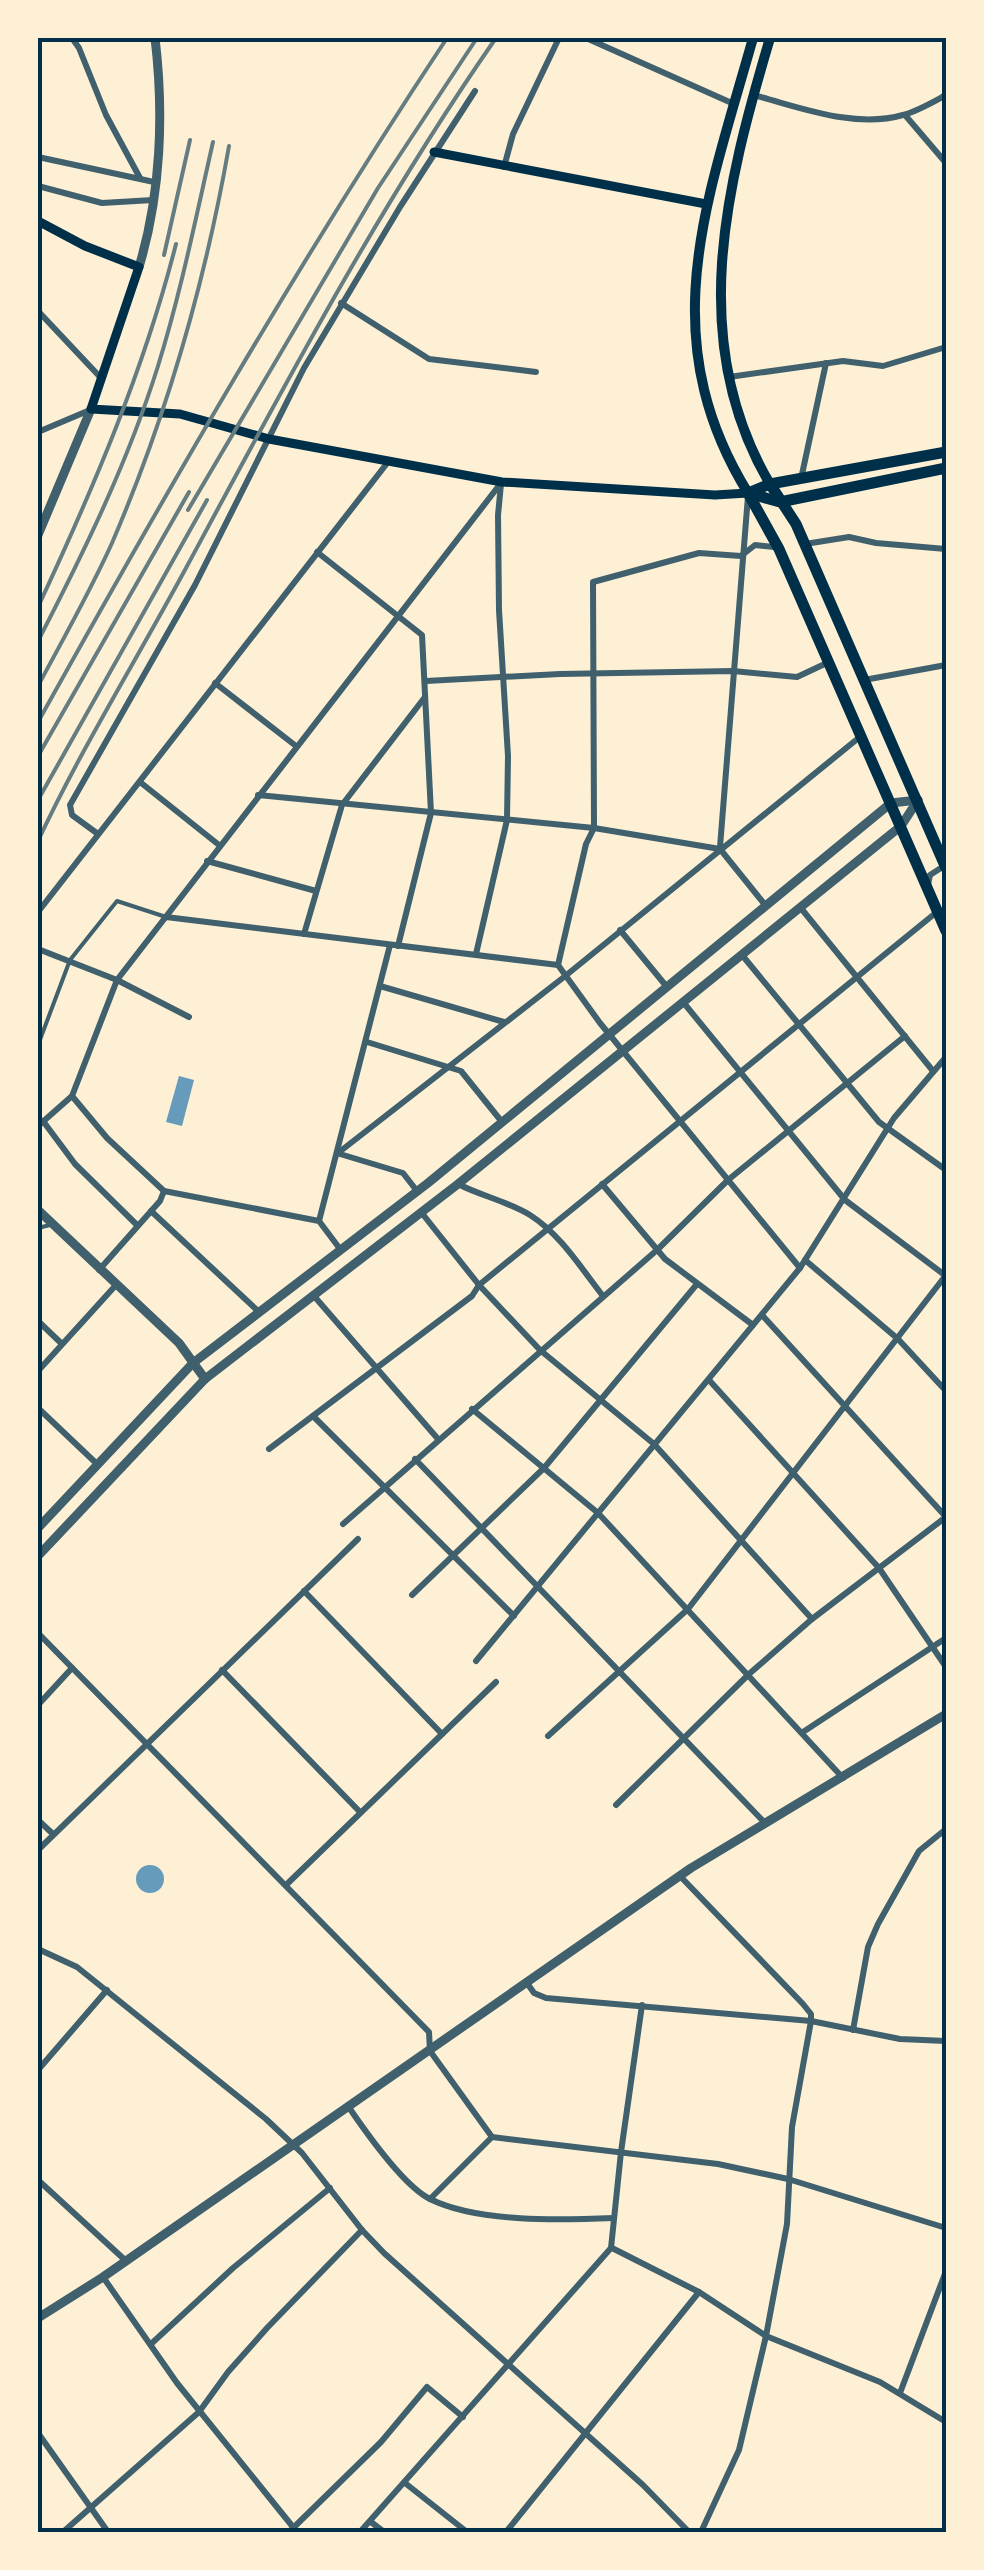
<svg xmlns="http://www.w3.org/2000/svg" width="984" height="2570" font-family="'IBM Plex Serif',serif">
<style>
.water{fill:#669bbc}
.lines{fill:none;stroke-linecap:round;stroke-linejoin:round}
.service{stroke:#3f606c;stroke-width:4}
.minor{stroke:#3f606c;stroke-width:6}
.tertiary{stroke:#3f606c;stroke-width:9}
.secondary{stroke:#003049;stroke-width:9}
.primary{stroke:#003049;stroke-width:10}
.trunk{stroke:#003049;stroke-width:11}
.rail{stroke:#657d81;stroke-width:4}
.neatline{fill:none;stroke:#003049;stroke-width:4}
</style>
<rect width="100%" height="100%" fill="#fdf0d5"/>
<g class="water">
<polygon points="179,1076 194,1080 182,1126 166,1122"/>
<circle cx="150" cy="1879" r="14"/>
</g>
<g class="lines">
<g class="service">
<polyline points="38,1045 70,960 117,901 166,917"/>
<polyline points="38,1228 50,1225"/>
</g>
<g class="minor">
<polyline points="72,38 79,48 106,115 140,178"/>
<polyline points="586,38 734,104"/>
<path d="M 753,95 C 800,107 854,129 903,115 C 918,111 933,102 946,95"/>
<polyline points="905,115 946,163"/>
<polyline points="38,157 154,182"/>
<polyline points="504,167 513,134 559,38"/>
<polyline points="38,186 102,203 153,200"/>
<polyline points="341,303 429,359 536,372"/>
<polyline points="38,311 101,378"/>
<polyline points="729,377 843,361 883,366 946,347"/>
<polyline points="38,432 90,410"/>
<polyline points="801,479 826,363"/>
<polyline points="805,544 849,537 876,543 946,549"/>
<polyline points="317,552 422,635 431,813 398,946"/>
<polyline points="864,680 946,665"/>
<polyline points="426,681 560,674 733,671 797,677 829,662"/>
<polyline points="215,683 296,746"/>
<polyline points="140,782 219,845"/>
<polyline points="258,795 594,828 720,849 766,906"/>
<polyline points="98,834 72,815 70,805 195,585 304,368 400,207 475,91"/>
<polyline points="720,847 748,496"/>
<polyline points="207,861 316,891"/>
<polyline points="928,885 930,875 944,866"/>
<polyline points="800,907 933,1071"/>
<polyline points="38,912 388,462"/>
<polyline points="166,917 558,965 600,1023 800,1268"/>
<polyline points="620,930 667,987"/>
<polyline points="304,934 342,805 425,697"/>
<polyline points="38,949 117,980 189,1017"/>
<polyline points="476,954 507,820 508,756 499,610 498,515 501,484"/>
<polyline points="742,955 879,1122 946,1170"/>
<polyline points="558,965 586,844 594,828 593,582 699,553 741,556 755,545 774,547"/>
<polyline points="380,986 504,1022"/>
<polyline points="683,1002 845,1200 946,1276"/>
<polyline points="367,1042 461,1071 502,1122"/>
<polyline points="72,1096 107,1138 164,1191 319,1221 340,1249"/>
<polyline points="43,1121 75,1164 137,1225"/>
<polyline points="38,1126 72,1096 117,980 501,483"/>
<polyline points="338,1153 564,977 861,736"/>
<polyline points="340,1154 403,1173 417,1191"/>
<path d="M 458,1184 C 481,1196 507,1201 530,1215 C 560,1234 581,1268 603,1296"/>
<polyline points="602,1184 665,1259 753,1325"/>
<polyline points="151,1211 259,1312"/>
<polyline points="421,1212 479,1285 540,1350 654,1444 812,1619"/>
<polyline points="319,1221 390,945"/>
<polyline points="805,1260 898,1339 946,1391"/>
<polyline points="99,1270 160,1201 164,1191"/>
<polyline points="314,1296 438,1439"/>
<polyline points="762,1315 946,1517"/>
<polyline points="38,1321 62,1344"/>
<polyline points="38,1371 116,1285"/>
<polyline points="709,1380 879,1568 946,1667"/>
<polyline points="38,1408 97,1464"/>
<polyline points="472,1409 598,1513 843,1778"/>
<polyline points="313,1416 514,1616"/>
<polyline points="269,1449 472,1296 479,1285 938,911"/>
<polyline points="415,1459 765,1823"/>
<polyline points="343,1524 657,1250 728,1180 905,1036"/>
<polyline points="304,1591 442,1734"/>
<polyline points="412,1595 544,1468 697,1284"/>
<polyline points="38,1633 429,2032 430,2051 492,2137 718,2164 788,2179 946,2228"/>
<polyline points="476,1661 800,1268 894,1118 946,1057"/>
<polyline points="222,1670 360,1812"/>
<polyline points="38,1705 72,1668"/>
<polyline points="803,1732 946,1638"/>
<polyline points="548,1736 688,1609 946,1275"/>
<polyline points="616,1805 749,1674 812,1619 946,1517"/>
<polyline points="38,1820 53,1834"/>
<polyline points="38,1850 358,1539"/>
<polyline points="680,1876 803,2004 811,2014 811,2021 900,2039 946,2041"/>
<polyline points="286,1885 496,1682"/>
<polyline points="38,1949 77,1967 266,2119 302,2153 362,2230 384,2253 643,2485 689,2532"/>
<polyline points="527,1983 534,1993 546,1998 811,2021 792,2127 787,2224 766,2336 739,2450 701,2532"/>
<polyline points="853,2030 868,1947 878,1924 919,1851 946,1829"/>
<polyline points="38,2070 107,1990"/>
<path d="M 348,2106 C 365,2131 404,2186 430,2199 C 478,2223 562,2220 614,2218"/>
<polyline points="38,2180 125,2260"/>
<polyline points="430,2199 492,2137"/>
<polyline points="612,2248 699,2292 766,2336 880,2382 946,2422"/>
<polyline points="103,2277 177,2383 297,2532"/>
<polyline points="151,2344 233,2268 330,2188"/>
<polyline points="900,2393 946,2271"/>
<polyline points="38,2433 108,2532"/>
<polyline points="405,2483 467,2532"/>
<polyline points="371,2522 384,2532"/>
<polyline points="63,2532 199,2412 228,2372 267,2328 362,2230"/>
<polyline points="289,2532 381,2442 427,2387 463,2417"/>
<polyline points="360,2532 611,2248 621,2152 642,2005"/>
<polyline points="506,2532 699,2292"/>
</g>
<g class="tertiary">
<path d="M 139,267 C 161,194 164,113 155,38"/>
<polyline points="38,535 91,409"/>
<polyline points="38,1210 179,1343 205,1379"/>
<polyline points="38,1528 193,1363 428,1183 891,803 918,800"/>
<polyline points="38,1556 205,1379 458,1184 901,826 918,800"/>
<polyline points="38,2318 103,2277 691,1868 946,1714"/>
</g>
<g class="secondary">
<polyline points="434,152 706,204"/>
<polyline points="38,221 85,246 139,267 91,409 180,414 269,439 502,482 715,495 748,493"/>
</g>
<g class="primary">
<path d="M 770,484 C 686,342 726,186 770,38"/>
<path d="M 748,493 C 651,336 708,199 753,38"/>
</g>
<g class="trunk">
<polyline points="770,484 796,524 946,868"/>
<polyline points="748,493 779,549 946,931"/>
<polyline points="748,493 770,484 946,452"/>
<polyline points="748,493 780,502 946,468"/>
</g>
<g class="rail">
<polyline points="164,255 190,140"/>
<polyline points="188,510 378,188 477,38"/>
<path d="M 38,607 C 93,489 144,370 176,244"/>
<path d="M 38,641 C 84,552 128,462 158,366 C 181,292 196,217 213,142"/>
<path d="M 38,686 C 63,639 90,592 112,543 C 167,415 205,283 229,146"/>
<path d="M 38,722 C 167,490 300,260 447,38"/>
<polyline points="38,756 189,492"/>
<polyline points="38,800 207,500"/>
<path d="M 38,841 C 82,747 137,659 186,568 C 283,388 379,206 496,38"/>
</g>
</g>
<rect width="984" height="2570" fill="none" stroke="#fdf0d5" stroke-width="80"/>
<rect x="40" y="40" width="904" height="2490" class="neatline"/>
</svg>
